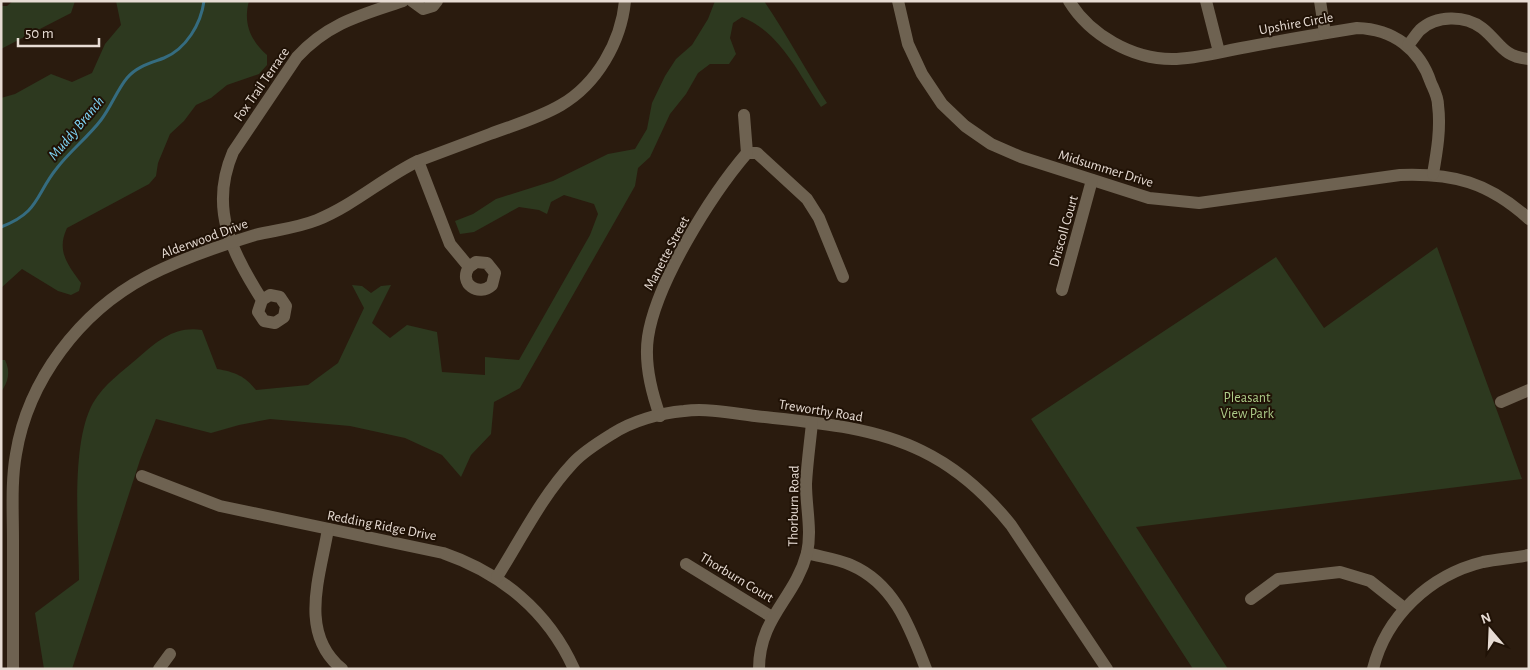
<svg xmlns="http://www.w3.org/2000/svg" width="1530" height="670" font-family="'Alegreya Sans',sans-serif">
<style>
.green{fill:#2d391f}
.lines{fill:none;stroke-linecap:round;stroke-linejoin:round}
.stream{stroke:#356c80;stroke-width:3}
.minor{stroke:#6e6251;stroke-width:12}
.labels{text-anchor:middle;stroke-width:4;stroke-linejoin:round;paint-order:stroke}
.street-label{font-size:14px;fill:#e7dcd4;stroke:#201206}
.park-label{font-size:14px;fill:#adcc89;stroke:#201206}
.water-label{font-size:15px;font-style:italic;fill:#81d8fa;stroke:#201206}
</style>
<rect width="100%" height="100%" fill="#2a1b0e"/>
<g class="green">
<polygon points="13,1 75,1 71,13 1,49 1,6 7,6"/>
<path d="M 116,1 L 249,1 C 243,23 250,40 267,55 L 267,65 L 259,74 L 227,85 L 211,98 L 196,105 L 184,121 L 170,134 L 158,163 L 156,176 L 149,184 L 67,228 C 56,251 68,265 81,283 L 79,291 L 71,295 L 58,291 L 22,269 L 1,288 L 1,98 L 15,94 L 51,74 L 72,82 L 92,73 L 105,44 L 121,25 Z"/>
<path d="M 715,1 L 764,1 C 787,35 805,69 827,103 L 821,107 C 799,74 780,32 742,17 L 733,23 L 730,38 L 736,54 L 729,64 L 710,64 L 698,73 L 686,94 L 670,114 L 650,157 L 638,168 L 635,186 L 520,388 L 494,402 L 491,434 L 471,455 L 461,477 L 442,455 L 405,438 L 350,426 L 270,419 L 239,425 L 211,433 L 156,419 L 140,460 L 72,669 L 44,669 L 35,613 L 79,580 C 79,531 70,445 93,403 C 104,384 123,371 139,357 C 159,340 175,326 202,330 L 217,369 C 235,372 245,376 256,390 L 308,385 L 338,363 L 364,308 L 352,285 L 362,286 L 371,293 L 381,286 L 391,285 L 372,323 L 390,338 L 407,325 L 437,332 L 442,372 L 485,375 L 485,357 L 519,360 L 590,235 L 598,214 L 594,204 L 564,195 L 551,202 L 547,214 L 539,210 L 519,207 L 474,232 L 460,234 L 455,221 L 473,214 L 496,199 L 553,181 L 608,154 L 635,149 L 647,129 L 652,103 L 665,76 L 676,59 L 692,45 L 708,19 Z"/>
<polygon points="1437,247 1522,479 1136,527 1228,669 1193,669 1031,419 1276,257 1324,328"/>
<path d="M 1,360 L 5,360 C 11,372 8,382 1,392 Z"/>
</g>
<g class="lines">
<path class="stream" d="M 1,227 C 40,212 35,195 57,168 C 70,151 88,137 101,120 C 111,107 117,90 127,78 C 137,66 151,63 164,58 C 186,49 201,24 204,1"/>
<g class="minor">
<polyline points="412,1 423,9 433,6 437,1"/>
<path d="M 898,1 L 908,44 L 922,74 L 942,104 L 965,126 L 991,144 L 1021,157 L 1149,198 L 1199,203 L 1400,175 C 1453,173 1488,182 1529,219"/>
<path d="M 1069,1 C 1090,35 1132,59 1172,59 C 1197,59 1223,51 1247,47 C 1284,40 1320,34 1357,28 C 1393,29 1420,49 1431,83 C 1434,90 1438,97 1438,105 C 1441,128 1437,151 1433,174"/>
<polyline points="1206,1 1219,52"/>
<polyline points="1320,1 1325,33"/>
<path d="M 1408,45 C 1412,41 1416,34 1420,30 C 1436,15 1465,15 1482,28 C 1500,42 1502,57 1529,59"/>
<polyline points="747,153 757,153 807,199 819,218 843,277"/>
<path d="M 418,161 L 450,244 L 469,267 C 458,284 479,297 492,285 L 495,273 L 487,263 L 476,262 L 469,267"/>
<polyline points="1062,290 1092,180"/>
<path d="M 262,300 L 258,312 L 264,321 L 275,323 L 284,317 L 286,306 L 280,297 L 270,295 L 262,300 C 231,251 209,208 233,152 L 297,57 C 328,23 361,15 403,1"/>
<polyline points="1501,402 1529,390"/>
<path d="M 660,416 C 651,391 644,364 648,337 C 656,283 711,195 747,153 L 744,115"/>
<path d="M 142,476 L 220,506 L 443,553 C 501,573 548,611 574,669"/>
<path d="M 328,529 C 320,577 298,633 342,669"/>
<path d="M 807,553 C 821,557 838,559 851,565 C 895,584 910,628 926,669"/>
<polyline points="686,564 772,617"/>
<path d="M 497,577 C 521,539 542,496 573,463 C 583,452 599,442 612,434 C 632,421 660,413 684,411 C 707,408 732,413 755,416 C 810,422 872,426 922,451 C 957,468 987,495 1011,525 L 1107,669"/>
<polyline points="1251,599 1278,579 1340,572 1370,581 1404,608"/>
<path d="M 13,669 C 13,626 13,583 13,540 C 13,511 11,482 16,454 C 28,380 80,312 146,277 C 180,259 219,246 255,235 C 276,230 297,228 317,220 C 354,205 383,178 418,161 C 442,152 466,143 490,134 C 514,125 539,118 561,105 C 597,84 621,42 625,1"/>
<polyline points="159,669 170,654"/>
<path d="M 759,669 C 759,617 795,599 807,553 C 812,531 806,507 806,484 C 807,464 810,443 812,423"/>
<path d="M 1373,669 C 1386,616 1430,575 1483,562 C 1498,559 1514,558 1529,555"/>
</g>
</g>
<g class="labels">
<g class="street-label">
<text transform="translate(1296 23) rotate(-10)" y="5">Upshire Circle</text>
<text transform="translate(261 84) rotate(-55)" y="5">Fox Trail Terrace</text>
<text transform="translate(1106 168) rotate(17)" y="5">Midsummer Drive</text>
<text transform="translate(1063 231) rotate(-74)" y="5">Driscoll Court</text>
<text transform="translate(204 238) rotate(-20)" y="5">Alderwood Drive</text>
<text transform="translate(666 253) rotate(-62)" y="5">Manette Street</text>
<text transform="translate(821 410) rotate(9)" y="5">Treworthy Road</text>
<text transform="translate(793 506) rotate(-89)" y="5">Thorburn Road</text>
<text transform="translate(382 525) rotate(11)" y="5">Redding Ridge Drive</text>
<text transform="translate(737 577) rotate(31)" y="5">Thorburn Court</text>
</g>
<g class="park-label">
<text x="1247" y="402">Pleasant<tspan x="1247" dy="16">View Park</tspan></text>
</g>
<g class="water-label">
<text transform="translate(76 128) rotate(-50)" y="5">Muddy Branch</text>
</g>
</g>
<rect width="1530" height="670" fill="none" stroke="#e7dcd4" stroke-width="5"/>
<g transform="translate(1490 630) rotate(341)" stroke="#201206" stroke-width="4" paint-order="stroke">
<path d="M0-4L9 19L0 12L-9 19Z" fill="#e7dcd4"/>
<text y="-8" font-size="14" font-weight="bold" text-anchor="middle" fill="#e7dcd4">N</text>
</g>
<path d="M18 38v8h81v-8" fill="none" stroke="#e7dcd4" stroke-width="2.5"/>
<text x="25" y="38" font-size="15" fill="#e7dcd4" stroke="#201206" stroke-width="4" paint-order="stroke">50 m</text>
</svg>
